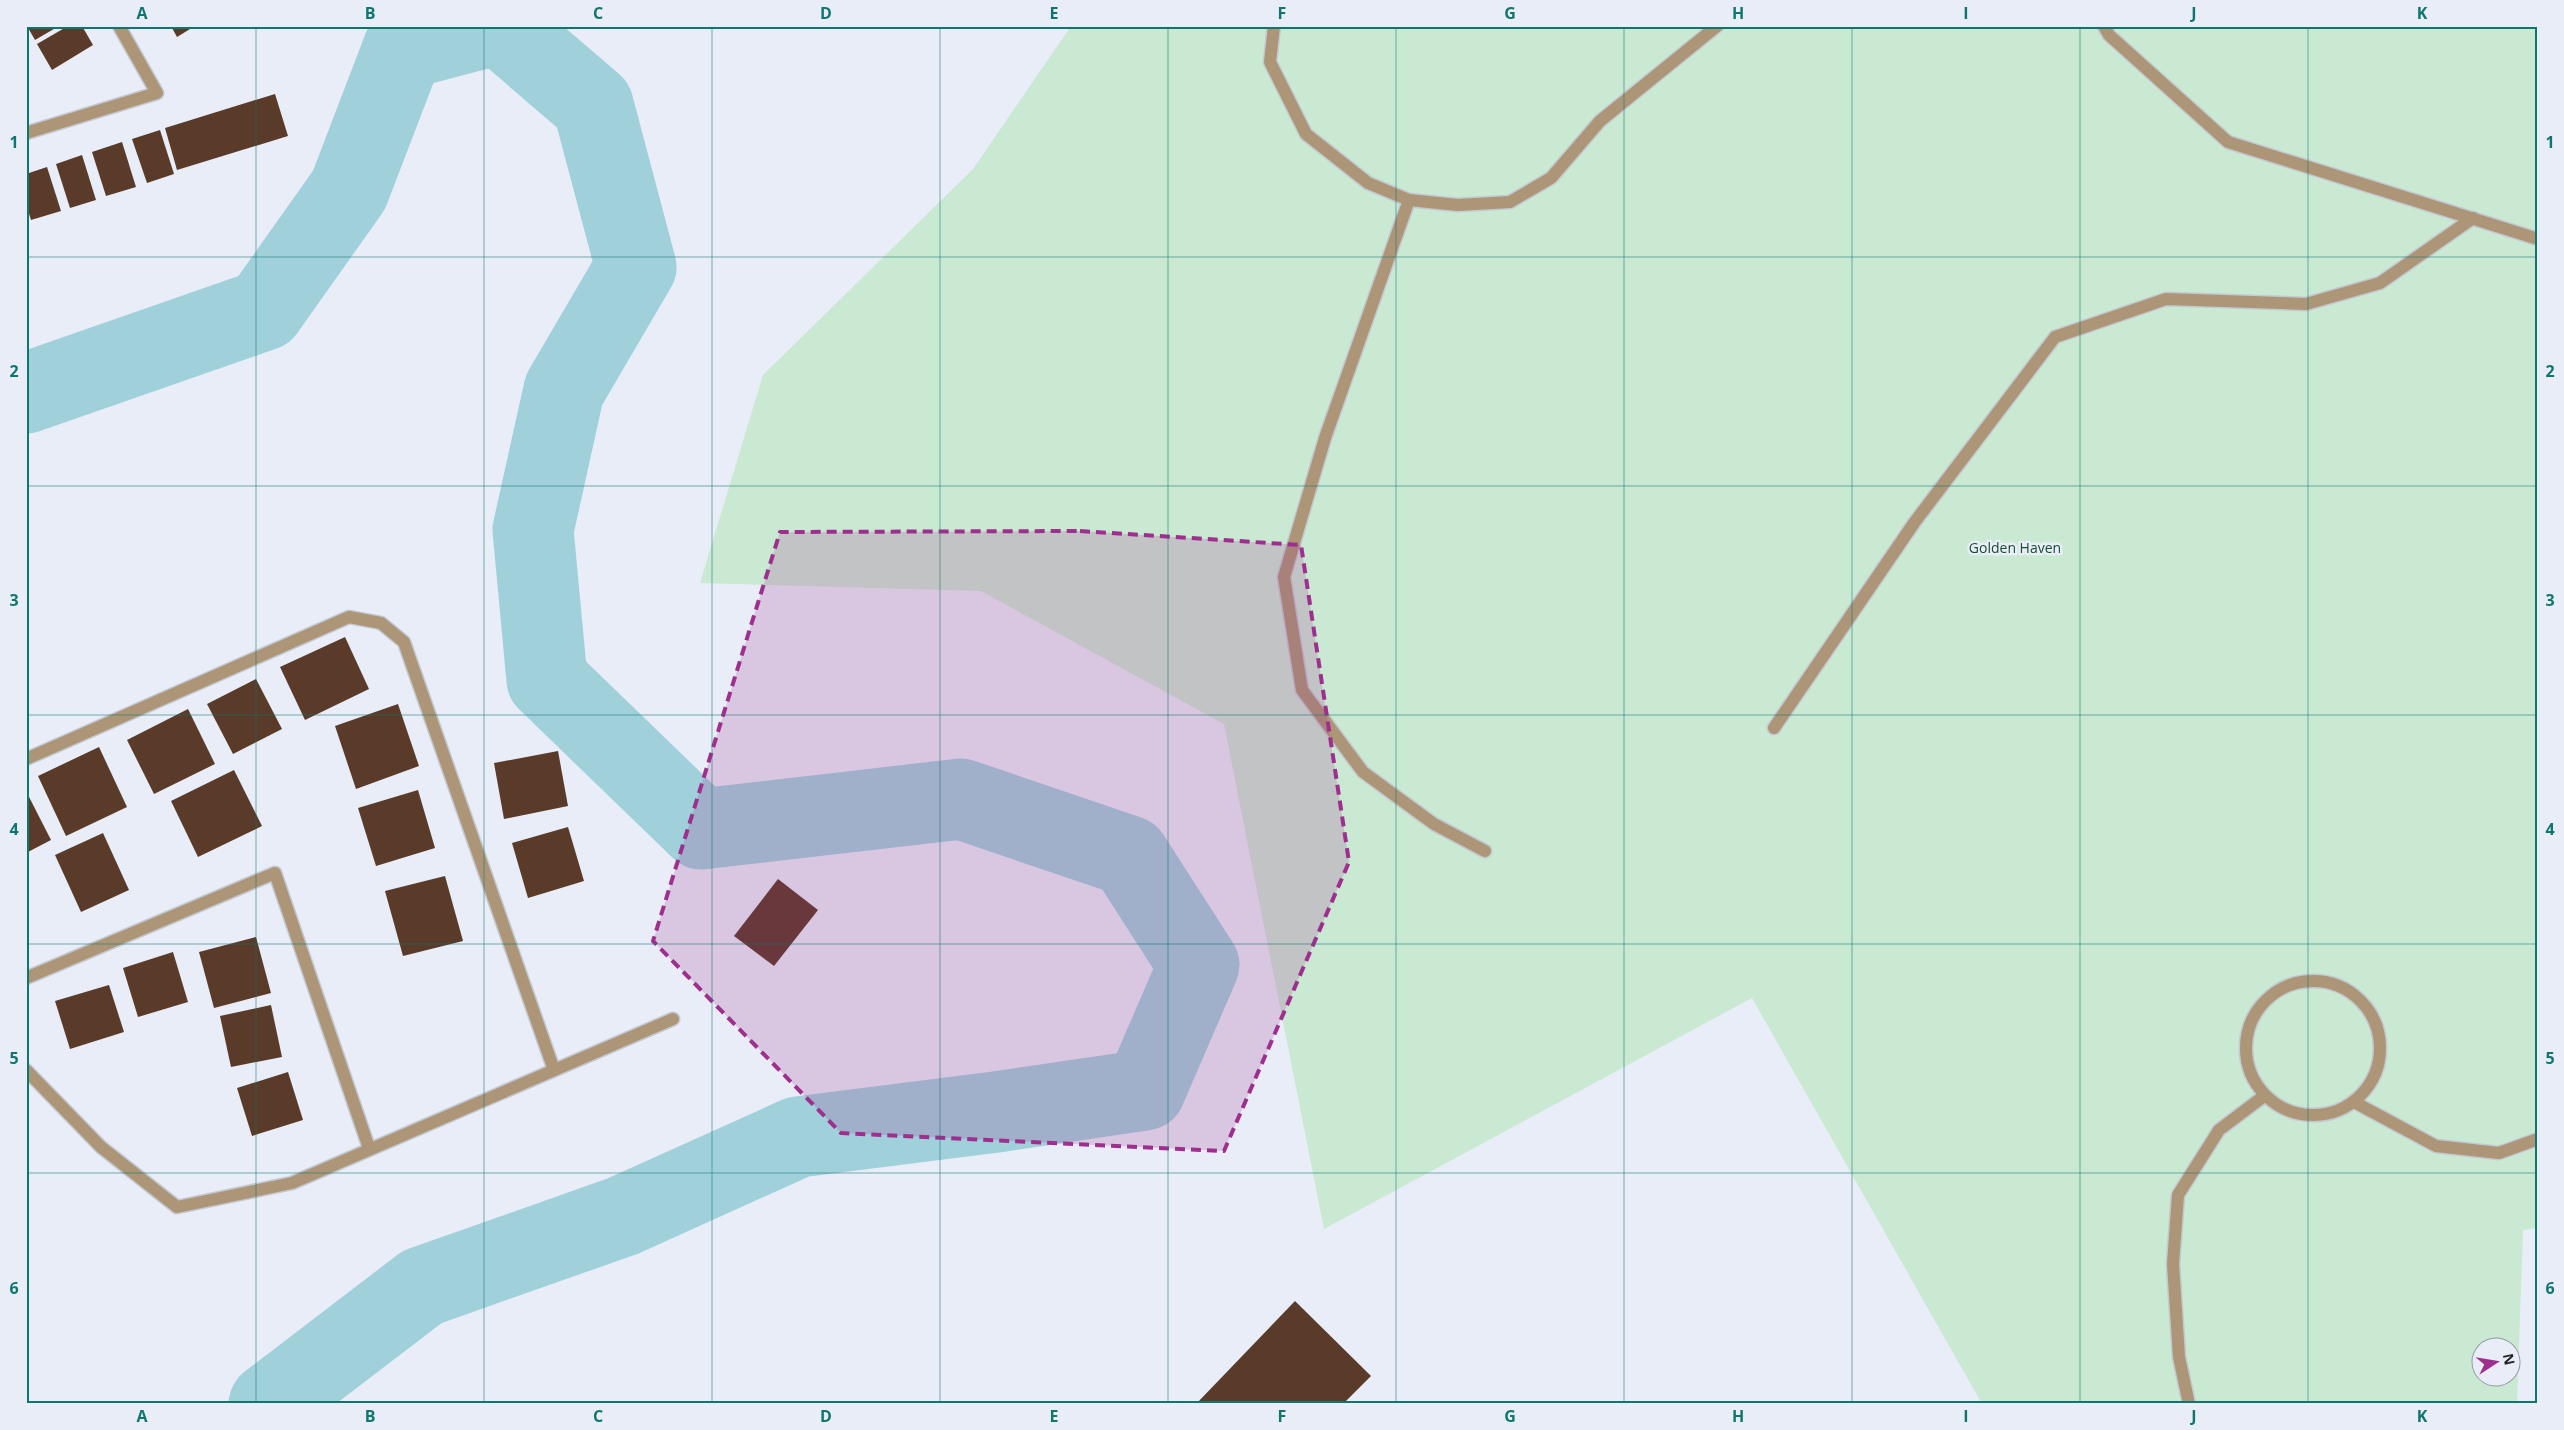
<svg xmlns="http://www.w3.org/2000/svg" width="2564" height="1430" font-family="'Open Sans',sans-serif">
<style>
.green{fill:#cae9d3;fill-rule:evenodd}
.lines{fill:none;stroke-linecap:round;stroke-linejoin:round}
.river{stroke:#a0d1db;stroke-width:81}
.building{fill:#5a3b29}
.minor-casing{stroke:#c4c8d1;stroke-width:15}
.minor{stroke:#ac9677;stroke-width:12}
.marked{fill:#9e2f8e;fill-opacity:0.2;stroke:#9e2f8e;stroke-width:4;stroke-dasharray:10 6;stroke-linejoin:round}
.grid{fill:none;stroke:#0f766e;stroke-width:1;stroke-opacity:0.55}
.labels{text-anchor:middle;stroke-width:5;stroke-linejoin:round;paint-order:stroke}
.park-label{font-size:14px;fill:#14502f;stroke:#e8edf7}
.neatline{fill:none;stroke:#0f766e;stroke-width:2}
.grid-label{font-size:16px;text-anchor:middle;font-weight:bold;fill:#0f766e}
</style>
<rect width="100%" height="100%" fill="#e8edf7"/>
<path class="green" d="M 1071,26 L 2538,26 L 2538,1228 L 2523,1230 L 2517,1404 L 1982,1404 L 1752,998 L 1324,1229 L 1224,724 L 981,591 L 700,583 L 763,375 L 973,169 ZM 2482,1348 L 2512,1348 L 2512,1378 L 2482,1378 Z"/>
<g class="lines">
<g class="river">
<polyline points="26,393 264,310 349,190 403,49 491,26"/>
<polyline points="269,1404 422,1287 623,1216 798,1137 996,1112 1145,1090 1199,965 1129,856 961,799 701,829 547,680 533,530 564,390 636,267 593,105 501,26"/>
</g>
</g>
<g class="building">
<polygon points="27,26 59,26 35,40"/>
<polygon points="68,26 82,26 93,45 52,70 37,44"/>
<polygon points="171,26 195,26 177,37"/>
<polygon points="275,94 288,136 177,170 165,128"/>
<polygon points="160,130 174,174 147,183 132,139"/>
<polygon points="122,142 136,187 106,196 92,152"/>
<polygon points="82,155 96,200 70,208 56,164"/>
<polygon points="47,167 61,211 31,220 26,204 26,174"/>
<polygon points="345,637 369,689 305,720 280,667"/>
<polygon points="256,679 282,729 233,754 207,704"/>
<polygon points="398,704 419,766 356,789 335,726"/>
<polygon points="188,709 215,764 154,794 127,740"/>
<polygon points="99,747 127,807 66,836 38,776"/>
<polygon points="558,751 568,806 504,819 494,763"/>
<polygon points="234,770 262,826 198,857 171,801"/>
<polygon points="418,790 435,848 376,866 358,808"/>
<polygon points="26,791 51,840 26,853"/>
<polygon points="568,827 584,881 528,898 512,843"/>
<polygon points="103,833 129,890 81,912 55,855"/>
<polygon points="445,876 463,941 403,956 385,891"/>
<polygon points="778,879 818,910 774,966 734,936"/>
<polygon points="256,937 271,993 214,1008 199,952"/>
<polygon points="173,952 188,1002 138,1017 123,968"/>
<polygon points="109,985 124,1032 70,1049 55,1001"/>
<polygon points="271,1005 282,1057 231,1067 220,1016"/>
<polygon points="288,1072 303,1120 252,1136 237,1088"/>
<polygon points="1295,1301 1371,1376 1343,1404 1196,1404"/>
</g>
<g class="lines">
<g class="minor-casing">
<g id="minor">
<polyline points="1274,26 1270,62 1306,134 1368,183 1409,200 1458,205 1510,202 1551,178 1600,121 1717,26"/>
<polyline points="2104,26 2109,35 2228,142 2538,239"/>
<polyline points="26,133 157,93 119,26"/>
<polyline points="1409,200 1325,438 1284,577 1302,690 1363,772 1434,824 1485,851"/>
<polyline points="1774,728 1914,523 2055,337 2166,299 2306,304 2380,283 2473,218"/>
<polyline points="26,759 349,617 381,623 404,642 554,1070"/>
<polyline points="26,978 275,873 369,1148"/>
<circle cx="2313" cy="1048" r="67"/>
<polyline points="26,1070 101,1147 177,1207 292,1183 673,1019"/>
<polyline points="2354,1102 2436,1146 2499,1153 2538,1139"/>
<polyline points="2189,1404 2179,1357 2173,1264 2178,1195 2219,1130 2264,1096"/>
</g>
</g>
<use href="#minor" class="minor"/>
</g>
<path class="marked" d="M 1080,531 L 1301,545 L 1349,862 L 1224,1151 L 841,1133 L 653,941 L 780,532 Z"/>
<path class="grid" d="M 256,26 L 256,1404M 484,26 L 484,1404M 712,26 L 712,1404M 940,26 L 940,1404M 1168,26 L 1168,1404M 1396,26 L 1396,1404M 1624,26 L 1624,1404M 1852,26 L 1852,1404M 2080,26 L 2080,1404M 2308,26 L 2308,1404M 26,257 L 2538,257M 26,486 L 2538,486M 26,715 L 2538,715M 26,944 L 2538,944M 26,1173 L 2538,1173"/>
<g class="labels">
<g class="park-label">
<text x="2015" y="553">Golden Haven</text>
</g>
</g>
<rect width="2564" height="1430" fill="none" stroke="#e8edf7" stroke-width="55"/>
<g transform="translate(2496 1362) rotate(78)"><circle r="24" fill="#e8edf7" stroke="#989ba3"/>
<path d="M0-4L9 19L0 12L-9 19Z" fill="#9e2f8e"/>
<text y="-8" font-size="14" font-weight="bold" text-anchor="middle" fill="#202125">N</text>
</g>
<rect x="28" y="28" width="2508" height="1374" class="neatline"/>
<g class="grid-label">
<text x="142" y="19">A</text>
<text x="370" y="19">B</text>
<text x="598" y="19">C</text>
<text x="826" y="19">D</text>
<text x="1054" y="19">E</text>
<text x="1282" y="19">F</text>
<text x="1510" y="19">G</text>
<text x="1738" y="19">H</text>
<text x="1966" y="19">I</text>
<text x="2194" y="19">J</text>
<text x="2422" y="19">K</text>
<text x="14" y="148">1</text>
<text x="2550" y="148">1</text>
<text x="14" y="377">2</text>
<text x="2550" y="377">2</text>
<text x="14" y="606">3</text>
<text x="2550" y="606">3</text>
<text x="14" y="835">4</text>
<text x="2550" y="835">4</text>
<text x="14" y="1064">5</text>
<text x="2550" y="1064">5</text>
<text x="14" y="1294">6</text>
<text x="2550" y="1294">6</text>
<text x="142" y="1422">A</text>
<text x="370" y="1422">B</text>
<text x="598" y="1422">C</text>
<text x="826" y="1422">D</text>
<text x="1054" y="1422">E</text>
<text x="1282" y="1422">F</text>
<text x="1510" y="1422">G</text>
<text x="1738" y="1422">H</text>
<text x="1966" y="1422">I</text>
<text x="2194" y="1422">J</text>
<text x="2422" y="1422">K</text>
</g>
</svg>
